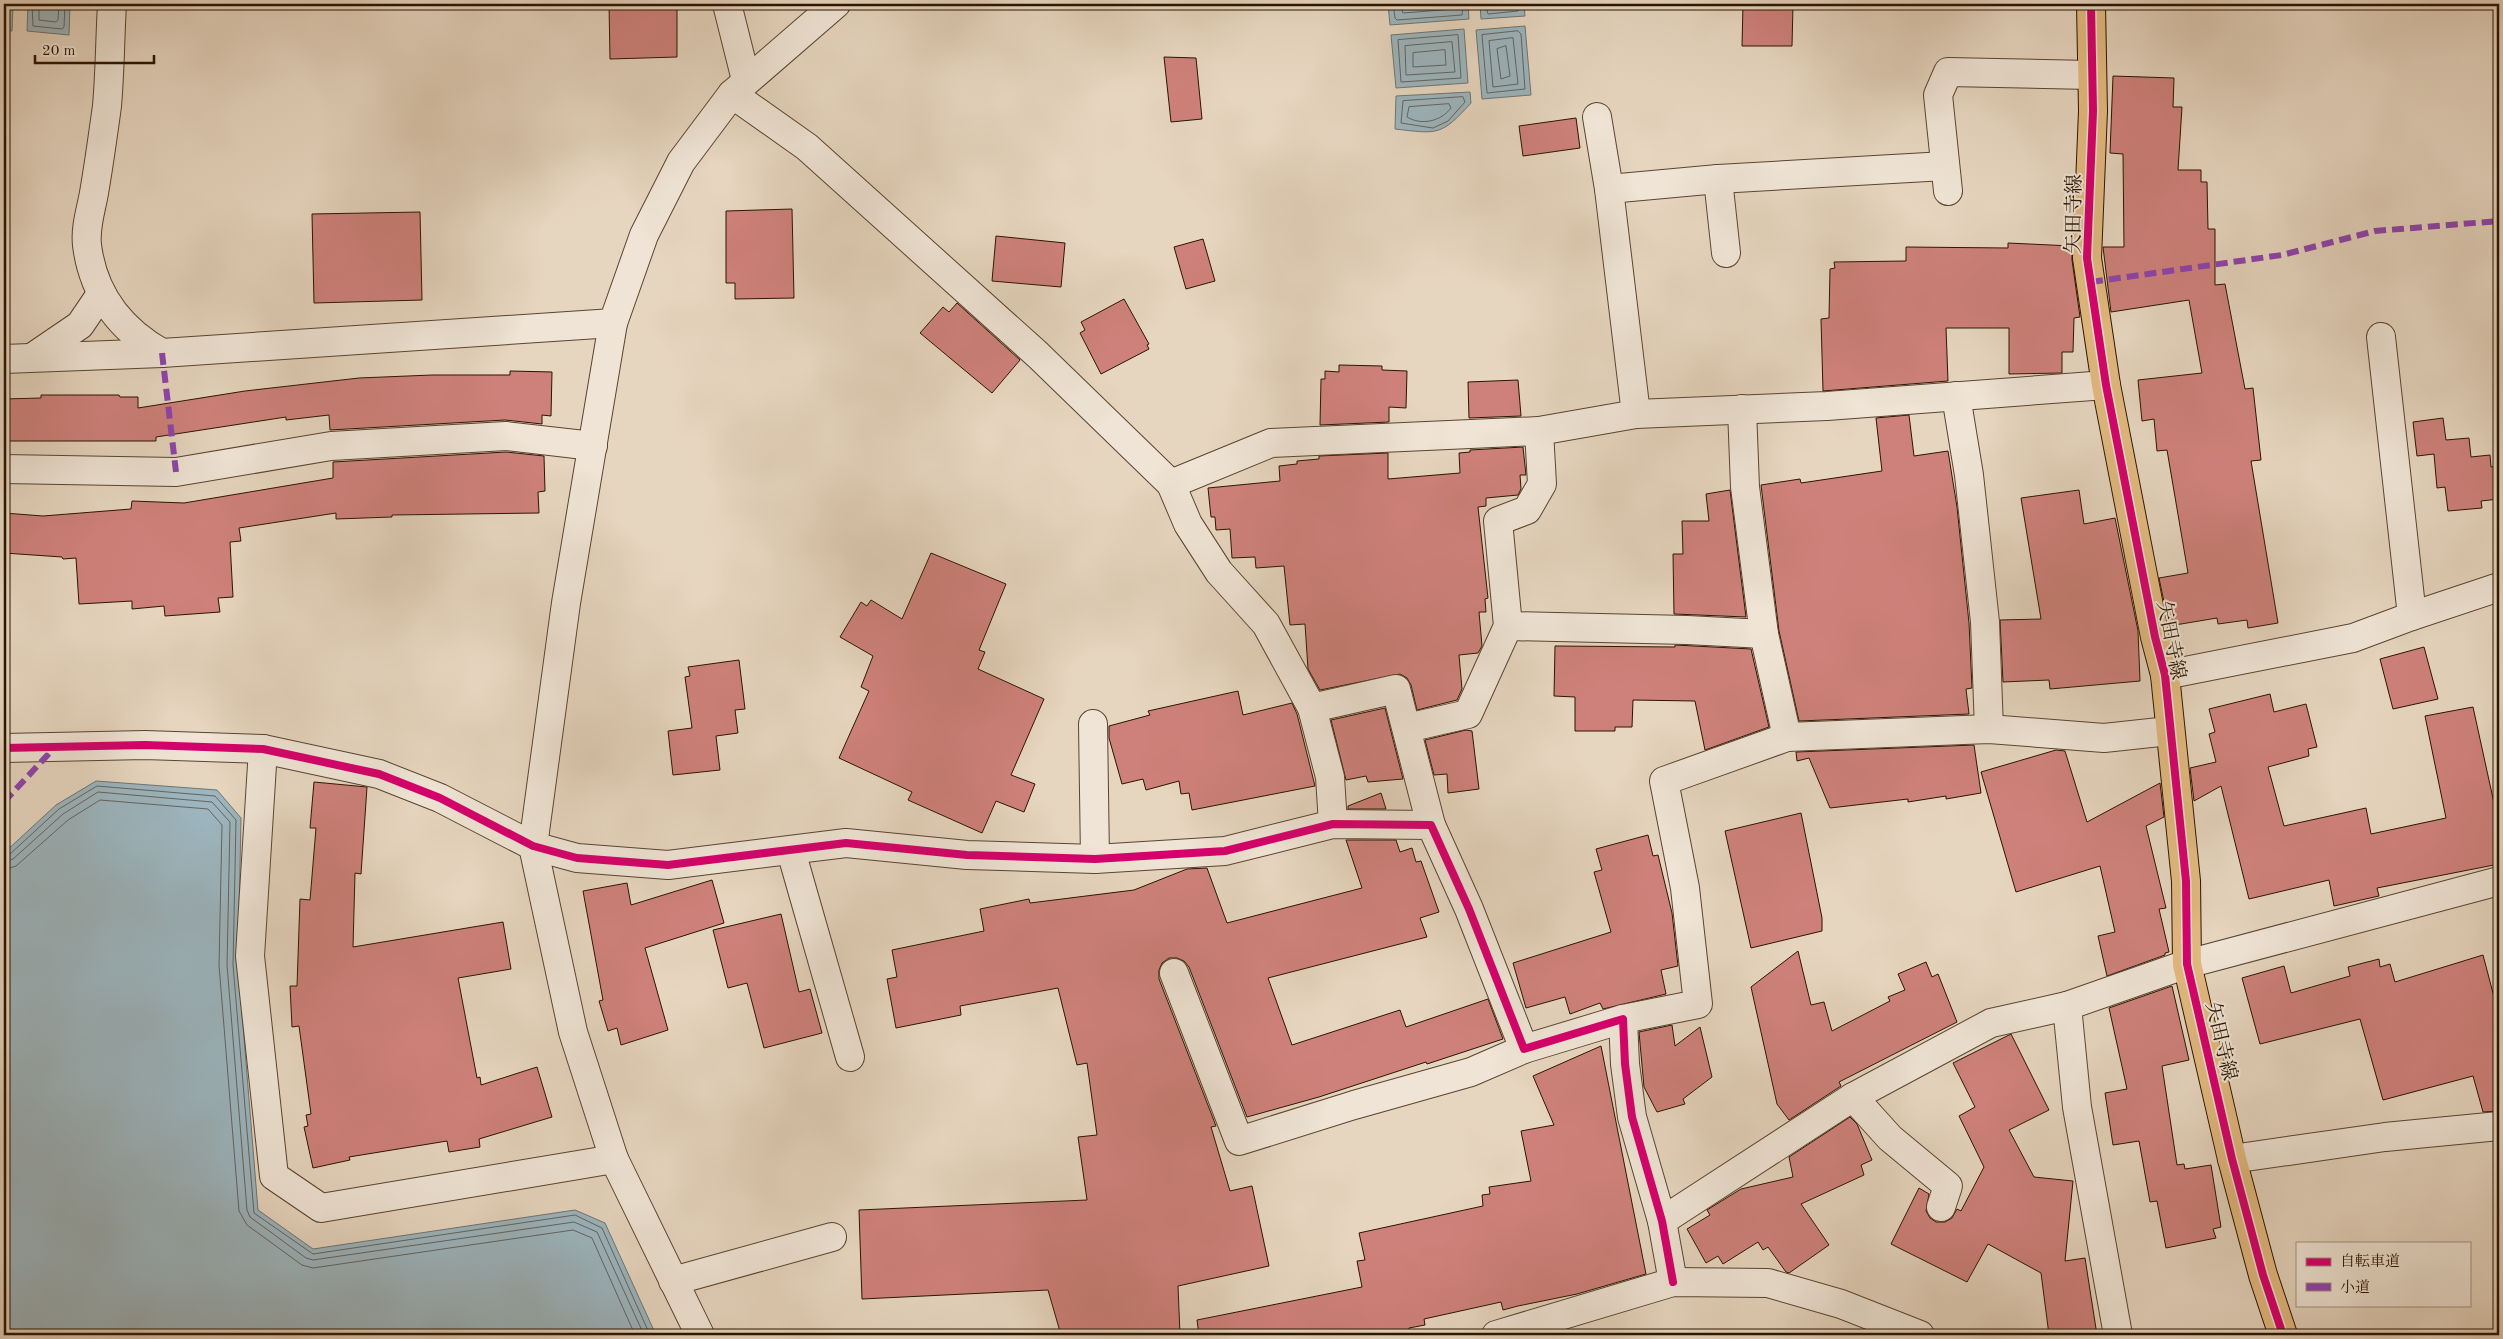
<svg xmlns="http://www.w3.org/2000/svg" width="2503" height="1339" font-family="'Old Standard TT','Noto Serif JP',serif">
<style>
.water{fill:#9cb5be;stroke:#6f7572}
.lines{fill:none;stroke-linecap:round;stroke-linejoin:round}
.shore{stroke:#64645f;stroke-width:1}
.building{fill:#ce817b;stroke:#2b1400}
.minor-casing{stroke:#5a4430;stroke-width:30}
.major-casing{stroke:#2b1400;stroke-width:30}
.minor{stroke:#efe4d5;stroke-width:28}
.major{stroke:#e3ba80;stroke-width:28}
.quiet{stroke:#8e44ad;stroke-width:6;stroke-dasharray:12 6;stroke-linecap:butt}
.cycleway-casing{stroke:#efe4d5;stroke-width:11}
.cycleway{stroke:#d6006c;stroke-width:8}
.labels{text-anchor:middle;stroke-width:4;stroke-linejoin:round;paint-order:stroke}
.street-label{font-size:20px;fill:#2b1400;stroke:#efe4d5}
</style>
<rect width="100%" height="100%" fill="#e6d5bf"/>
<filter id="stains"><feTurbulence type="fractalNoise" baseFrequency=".004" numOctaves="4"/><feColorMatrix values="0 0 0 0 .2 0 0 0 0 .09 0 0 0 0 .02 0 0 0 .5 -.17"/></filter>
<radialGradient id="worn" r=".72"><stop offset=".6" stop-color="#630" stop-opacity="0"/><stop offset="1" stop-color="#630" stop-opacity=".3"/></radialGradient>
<g class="water">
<polygon points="4,4 13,4 12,31 4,30"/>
<polygon points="28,4 70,4 69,35 27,31"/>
<polygon points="1388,4 1468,4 1469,19 1390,25"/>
<polygon points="1480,4 1524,4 1525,16 1481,19"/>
<polygon points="1525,26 1531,95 1482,99 1476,30"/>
<polygon points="1464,29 1468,83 1396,88 1391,35"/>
<path d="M 1470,92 L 1471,103 C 1441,136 1438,134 1395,129 L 1396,96 Z"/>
<polygon points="96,781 217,790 241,818 238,964 258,1210 313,1249 575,1210 605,1223 656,1335 4,1335 4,853 56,805"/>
</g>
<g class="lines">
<g class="shore">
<polyline points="32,4 33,26 62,29 64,27 65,4"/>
<polyline points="39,4 39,20 56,22 58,20 59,4"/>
<polyline points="1393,4 1395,18 1397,20 1462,15 1463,4"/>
<polyline points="1400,4 1403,13 1455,9 1457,4"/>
<polyline points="1485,4 1488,14 1518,11 1520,4"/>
<polygon points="1518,31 1521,34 1525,89 1487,93 1482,35"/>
<polygon points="1458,35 1461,78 1401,82 1398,40"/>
<polygon points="1513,38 1518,84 1493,87 1489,41"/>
<polygon points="1452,42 1455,72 1406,75 1405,46"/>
<polygon points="1506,46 1510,76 1501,79 1497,49"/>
<polygon points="1445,50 1446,65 1413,67 1413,53"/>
<polygon points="1463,97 1465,102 1448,121 1433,128 1401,123 1403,101"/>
<path d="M 1449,104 L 1451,108 C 1441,121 1422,126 1407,117 L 1409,107 Z"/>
<polyline points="4,856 9,855 59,809 97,786 215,796 236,820 233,965 254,1213 313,1254 575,1215 602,1228 650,1335"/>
<polyline points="4,862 13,859 63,814 98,792 212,802 230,822 227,965 247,1210 250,1217 306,1258 313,1260 574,1222 597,1232 644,1335"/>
<polyline points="4,870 16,866 68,820 100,800 208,809 222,825 219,965 239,1211 247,1225 302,1265 313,1268 573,1230 592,1238 635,1335"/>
</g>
</g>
<g class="building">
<polygon points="609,4 677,4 677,57 610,59"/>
<polygon points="1743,4 1793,4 1792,46 1742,46"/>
<polygon points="1164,57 1196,58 1202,119 1171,122"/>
<polygon points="2113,76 2174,78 2173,107 2182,107 2178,170 2201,170 2201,182 2207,182 2208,229 2215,229 2215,285 2225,284 2245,389 2253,388 2261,460 2251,461 2278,623 2248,628 2247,620 2218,624 2217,618 2169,626 2159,578 2188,573 2167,450 2157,451 2154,419 2142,421 2138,380 2202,373 2189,300 2111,312 2103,247 2124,247 2123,154 2110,153"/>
<polygon points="1576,118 1580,148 1523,156 1519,126"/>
<polygon points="792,209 794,298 735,299 735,283 726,283 726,211"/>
<polygon points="420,212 422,300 314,303 312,214"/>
<polygon points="996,236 1065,243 1061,287 992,281"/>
<polygon points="1203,239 1215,281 1186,289 1174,247"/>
<polygon points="2008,243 2072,246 2072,260 2080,317 2074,318 2073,352 2062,352 2062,373 2009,374 2009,328 1946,328 1948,381 1823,391 1821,319 1829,318 1830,269 1835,268 1834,262 1906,261 1906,247 2008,248"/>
<polygon points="1124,299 1149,344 1147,345 1149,349 1101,374 1080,333 1085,330 1081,322"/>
<polygon points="957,303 1020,360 992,393 920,333 943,307 949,312"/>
<polygon points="1339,365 1382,366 1382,370 1407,371 1406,408 1389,407 1389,422 1320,425 1321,379 1325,379 1325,371 1339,372"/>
<polygon points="510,371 552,372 551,416 542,415 542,424 505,420 330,430 329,415 286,420 286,417 156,437 156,441 4,441 4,399 41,398 41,395 119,395 120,397 138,397 138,408 245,391 359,378 432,375 510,375"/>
<polygon points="1518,380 1521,416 1469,418 1468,382"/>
<polygon points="1909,415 1914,456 1948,451 1957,507 1969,623 1972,688 1966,689 1969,714 1799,721 1779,631 1761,485 1800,479 1801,483 1882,471 1876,418"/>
<polygon points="2443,418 2446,440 2469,438 2471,457 2490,455 2491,467 2499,466 2499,499 2481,501 2482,508 2448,511 2445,487 2437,488 2434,454 2417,456 2413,422"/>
<polygon points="1523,447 1526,475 1520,475 1521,489 1518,495 1486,498 1486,506 1478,507 1488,598 1485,599 1486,612 1479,612 1482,646 1478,653 1459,655 1462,689 1457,700 1417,710 1411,685 1407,678 1400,674 1320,690 1308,669 1305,624 1290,625 1284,566 1256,568 1255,557 1232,558 1230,529 1216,530 1215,517 1211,517 1208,488 1280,481 1279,466 1297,464 1297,461 1319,459 1319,456 1388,453 1388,479 1460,473 1459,453 1470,452 1470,450"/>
<polygon points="506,452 544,456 545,491 538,492 539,513 392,515 392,517 336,519 336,513 239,528 241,541 230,542 233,597 218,598 220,612 165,616 164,606 132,609 132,601 79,604 76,558 63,559 62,557 4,553 4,513 43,516 131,509 132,501 184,503 333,478 333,462"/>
<polygon points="1730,490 1746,617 1674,614 1673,554 1683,554 1682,521 1709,521 1706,494"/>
<polygon points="2079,490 2084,524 2115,518 2138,631 2140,681 2050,689 2049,680 2003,682 2000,620 2041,619 2021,498"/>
<polygon points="931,553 1006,584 979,650 985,652 978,669 1044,699 1011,775 1035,784 1024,812 996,801 982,833 908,800 912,792 839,758 869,691 861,687 873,656 840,637 861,602 867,606 871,600 902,619"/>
<polygon points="1675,645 1751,649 1769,727 1705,750 1695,701 1633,700 1632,727 1615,727 1615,731 1575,731 1575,697 1554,696 1555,646 1675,647"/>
<polygon points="2424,647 2438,699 2393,709 2380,659"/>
<polygon points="739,660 745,709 735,710 738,733 716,736 720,770 673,775 668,731 692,728 685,677 690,676 688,667"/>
<polygon points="1238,691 1243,715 1292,703 1297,714 1315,786 1192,810 1189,793 1181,794 1179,781 1146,790 1143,779 1122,784 1109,738 1109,726 1150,715 1148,711"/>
<polygon points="2270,694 2274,712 2306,704 2317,747 2308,749 2309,756 2268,767 2284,826 2366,808 2371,834 2446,818 2425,716 2473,707 2499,826 2499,864 2377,888 2379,896 2334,906 2329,880 2249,899 2221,786 2194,801 2190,768 2216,762 2209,734 2215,732 2209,709"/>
<polygon points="1385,708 1403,779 1368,782 1366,776 1346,780 1331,720"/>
<polygon points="1466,730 1472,731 1479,789 1448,793 1447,774 1434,775 1425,740"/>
<polygon points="1974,745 1981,793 1946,799 1946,796 1908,802 1908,799 1830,808 1809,758 1797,761 1796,752"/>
<polygon points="2056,750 2065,751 2087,822 2160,783 2164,817 2146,826 2166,908 2159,909 2169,952 2165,953 2165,955 2107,976 2098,936 2115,932 2100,866 2016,892 1981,772"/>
<polygon points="314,782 367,787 361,874 355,873 353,947 503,922 511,969 458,978 477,1078 480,1077 481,1085 537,1067 552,1117 479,1139 480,1147 449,1152 447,1141 349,1157 350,1160 313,1168 304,1127 308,1126 306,1115 311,1114 299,1026 292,1027 290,986 297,986 300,899 310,900 316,828 310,828"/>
<polygon points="1381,793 1386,809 1348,809 1348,806"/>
<polygon points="1801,813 1822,918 1822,931 1751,948 1725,831"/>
<polygon points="1648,835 1653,856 1658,855 1672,913 1678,966 1661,970 1666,994 1603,1009 1600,1003 1570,1014 1565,997 1526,1008 1513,963 1611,932 1594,872 1602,870 1596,849"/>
<polygon points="1346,840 1396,840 1400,852 1412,848 1416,862 1421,861 1439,912 1420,918 1427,937 1268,978 1292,1045 1400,1010 1406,1027 1488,999 1503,1039 1427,1064 1426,1062 1319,1097 1247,1117 1189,967 1184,961 1177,958 1169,958 1162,963 1159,970 1159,979 1216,1126 1211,1127 1230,1191 1252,1186 1269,1266 1178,1286 1180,1335 1061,1335 1048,1290 862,1299 859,1210 1087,1200 1078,1137 1097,1135 1087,1063 1077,1065 1058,988 960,1006 961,1015 896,1028 887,979 897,977 892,950 984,931 980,909 1029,899 1030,903 1134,890 1187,869 1207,868 1227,923 1362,888"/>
<polygon points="712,880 724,923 645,948 668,1030 621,1045 617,1028 608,1031 599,1001 603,1000 583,891 627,883 631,905"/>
<polygon points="781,914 799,992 810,989 822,1033 764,1048 747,983 728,988 713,930"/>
<polygon points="1798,951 1811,1005 1824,1002 1832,1031 1890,1001 1888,997 1905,990 1898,974 1926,962 1932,977 1938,974 1957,1022 1839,1082 1841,1086 1789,1120 1777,1104 1751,987"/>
<polygon points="2483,955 2499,1016 2499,1111 2483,1112 2473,1076 2383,1100 2360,1019 2260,1044 2242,978 2284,966 2291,993 2350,976 2348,967 2379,959 2380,967 2390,964 2395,982"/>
<polygon points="2172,986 2189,1060 2162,1066 2177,1165 2184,1164 2185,1169 2211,1165 2221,1227 2213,1229 2216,1238 2166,1248 2157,1201 2150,1202 2139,1141 2113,1145 2105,1093 2127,1089 2109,1008"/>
<polygon points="1672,1025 1675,1046 1700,1027 1712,1077 1683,1099 1685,1104 1657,1112 1644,1087 1639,1032"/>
<polygon points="2011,1034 2049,1110 2009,1130 2034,1177 2073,1181 2065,1261 2085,1258 2097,1335 2049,1335 2041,1273 1988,1244 1967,1282 1891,1244 1919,1188 1929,1194 1926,1211 1930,1218 1936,1222 1945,1222 1952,1218 1957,1209 1961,1211 1984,1167 1959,1116 1975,1107 1953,1063"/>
<polygon points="1601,1046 1646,1274 1577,1294 1518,1306 1503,1310 1501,1302 1424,1319 1425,1325 1409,1328 1411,1335 1199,1335 1197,1320 1362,1287 1357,1261 1365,1260 1359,1233 1483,1206 1482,1195 1490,1194 1489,1187 1531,1181 1521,1131 1554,1125 1533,1076"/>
<polygon points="1850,1117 1857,1124 1872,1160 1861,1165 1864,1175 1801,1204 1829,1245 1789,1273 1786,1272 1768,1247 1763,1250 1758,1242 1723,1264 1718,1256 1706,1263 1687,1229 1710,1215 1707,1210 1741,1189 1793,1177 1789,1157"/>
</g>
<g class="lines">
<g class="minor-casing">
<g id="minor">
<path d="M 112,4 C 110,38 110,72 107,106 C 103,135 99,164 94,193 C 91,210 85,227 87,245 C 93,294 121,330 162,353 L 613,323"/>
<polyline points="727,4 746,80"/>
<polyline points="732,94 807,147 1038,355 1171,484 1188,524 1219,572 1266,624 1312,708 1330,777 1333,824"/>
<polyline points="1597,117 1609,189 1636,414"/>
<polyline points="1718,179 1726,253"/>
<polyline points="1609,189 1718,179 1945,166"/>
<polyline points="1948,191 1938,95 1948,72 2091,75"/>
<polyline points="2381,337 2412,616"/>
<polyline points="33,357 80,325 101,294"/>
<polyline points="4,359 162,353"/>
<polyline points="1956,396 1969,475 1985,622 1989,729"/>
<polyline points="1742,409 1745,487 1764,634 1787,737"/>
<polyline points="4,469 176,472 331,446 506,436 593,446"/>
<polyline points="1171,484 1271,443 1539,431 1636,414 1827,406 2106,385"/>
<polyline points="1508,626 1687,630 1764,634"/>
<polyline points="2165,675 2353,638 2412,616 2499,587"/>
<polyline points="1312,708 1396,689 1431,825"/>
<polyline points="1093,724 1095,859"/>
<polyline points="1407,728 1468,714 1508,626 1498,521 1527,510 1542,484 1539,431"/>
<polyline points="4,748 145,745 263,749 379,774 440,798 533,846 577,858 668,865 846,843 967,855 1095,859 1225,851 1333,824 1431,825 1469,909 1524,1049 1623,1019 1625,1064 1632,1117 1662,1221 1673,1282"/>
<polyline points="263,749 250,956 274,1176 321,1208 614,1159"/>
<polyline points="791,851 850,1057"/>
<polyline points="1174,973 1239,1141 1354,1105 1471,1072 1524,1049"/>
<polyline points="2067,1006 2077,1107 2118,1335"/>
<polyline points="1623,1019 1698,1004 1685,888 1664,781 1787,737 1989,729 2104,738 2169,731"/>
<polyline points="1853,1097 1890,1138 1948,1186 1941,1207"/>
<polyline points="2232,1159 2385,1137 2499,1126"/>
<polyline points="1662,1221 1853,1097 1991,1023 2067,1006 2187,964 2499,881"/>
<polyline points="673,1281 832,1237"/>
<polyline points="700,1335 614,1159 573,1032 533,846 566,603 613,323 644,235 681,162 732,94 836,4"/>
<polyline points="1496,1335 1673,1282 1768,1283 1841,1304 1920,1335"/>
</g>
</g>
<g class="major-casing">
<polyline id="major" points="2091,4 2093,111 2087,258 2106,385 2155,637 2165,675 2186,881 2187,964 2232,1159 2263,1275 2283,1335"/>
</g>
<use href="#minor" class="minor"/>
<use href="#major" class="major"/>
<g class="quiet">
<polyline points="2091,282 2282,255 2375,231 2499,221"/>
<polyline points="162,353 176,472"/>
<polyline points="4,802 55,747"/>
</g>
<g class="cycleway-casing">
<g id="cycleway">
<polyline points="2091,4 2093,111 2087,258 2106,385 2155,637 2165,675 2186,881 2187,964 2232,1159 2263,1275 2283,1335"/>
<polyline points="4,748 145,745 263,749 379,774 440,798 533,846 577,858 668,865 846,843 967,855 1095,859 1225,851 1333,824 1431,825 1469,909 1524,1049 1623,1019 1625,1064 1632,1117 1662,1221 1673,1282"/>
</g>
</g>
<use href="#cycleway" class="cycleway"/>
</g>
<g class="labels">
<g class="street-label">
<text transform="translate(2073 214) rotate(-89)" y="7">矢田寺線</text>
<text transform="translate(2172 640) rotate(79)" y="7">矢田寺線</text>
<text transform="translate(2222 1041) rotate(77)" y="7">矢田寺線</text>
</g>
</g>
<rect width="2503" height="1339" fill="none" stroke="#e6d5bf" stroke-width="20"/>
<rect x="5" y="5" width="2493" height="1329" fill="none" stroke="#2b1400" stroke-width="2.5"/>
<rect x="10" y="10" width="2483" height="1319" fill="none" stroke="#2b1400"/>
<rect x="2296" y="1242" width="175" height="65" fill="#efe4d5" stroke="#a19180"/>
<rect x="2306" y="1258" width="25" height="8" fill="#d6006c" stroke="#a19180"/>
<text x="2340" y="1266" font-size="15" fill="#2b1400">自転車道</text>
<rect x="2306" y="1283" width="25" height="8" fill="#8e44ad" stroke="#a19180"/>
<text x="2340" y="1292" font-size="15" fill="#2b1400">小道</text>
<path d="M35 55v8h119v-8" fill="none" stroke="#2b1400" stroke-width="2.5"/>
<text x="42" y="55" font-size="15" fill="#2b1400" stroke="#efe4d5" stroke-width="4" paint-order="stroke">20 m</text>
<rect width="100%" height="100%" filter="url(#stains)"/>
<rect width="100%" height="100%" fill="url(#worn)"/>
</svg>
